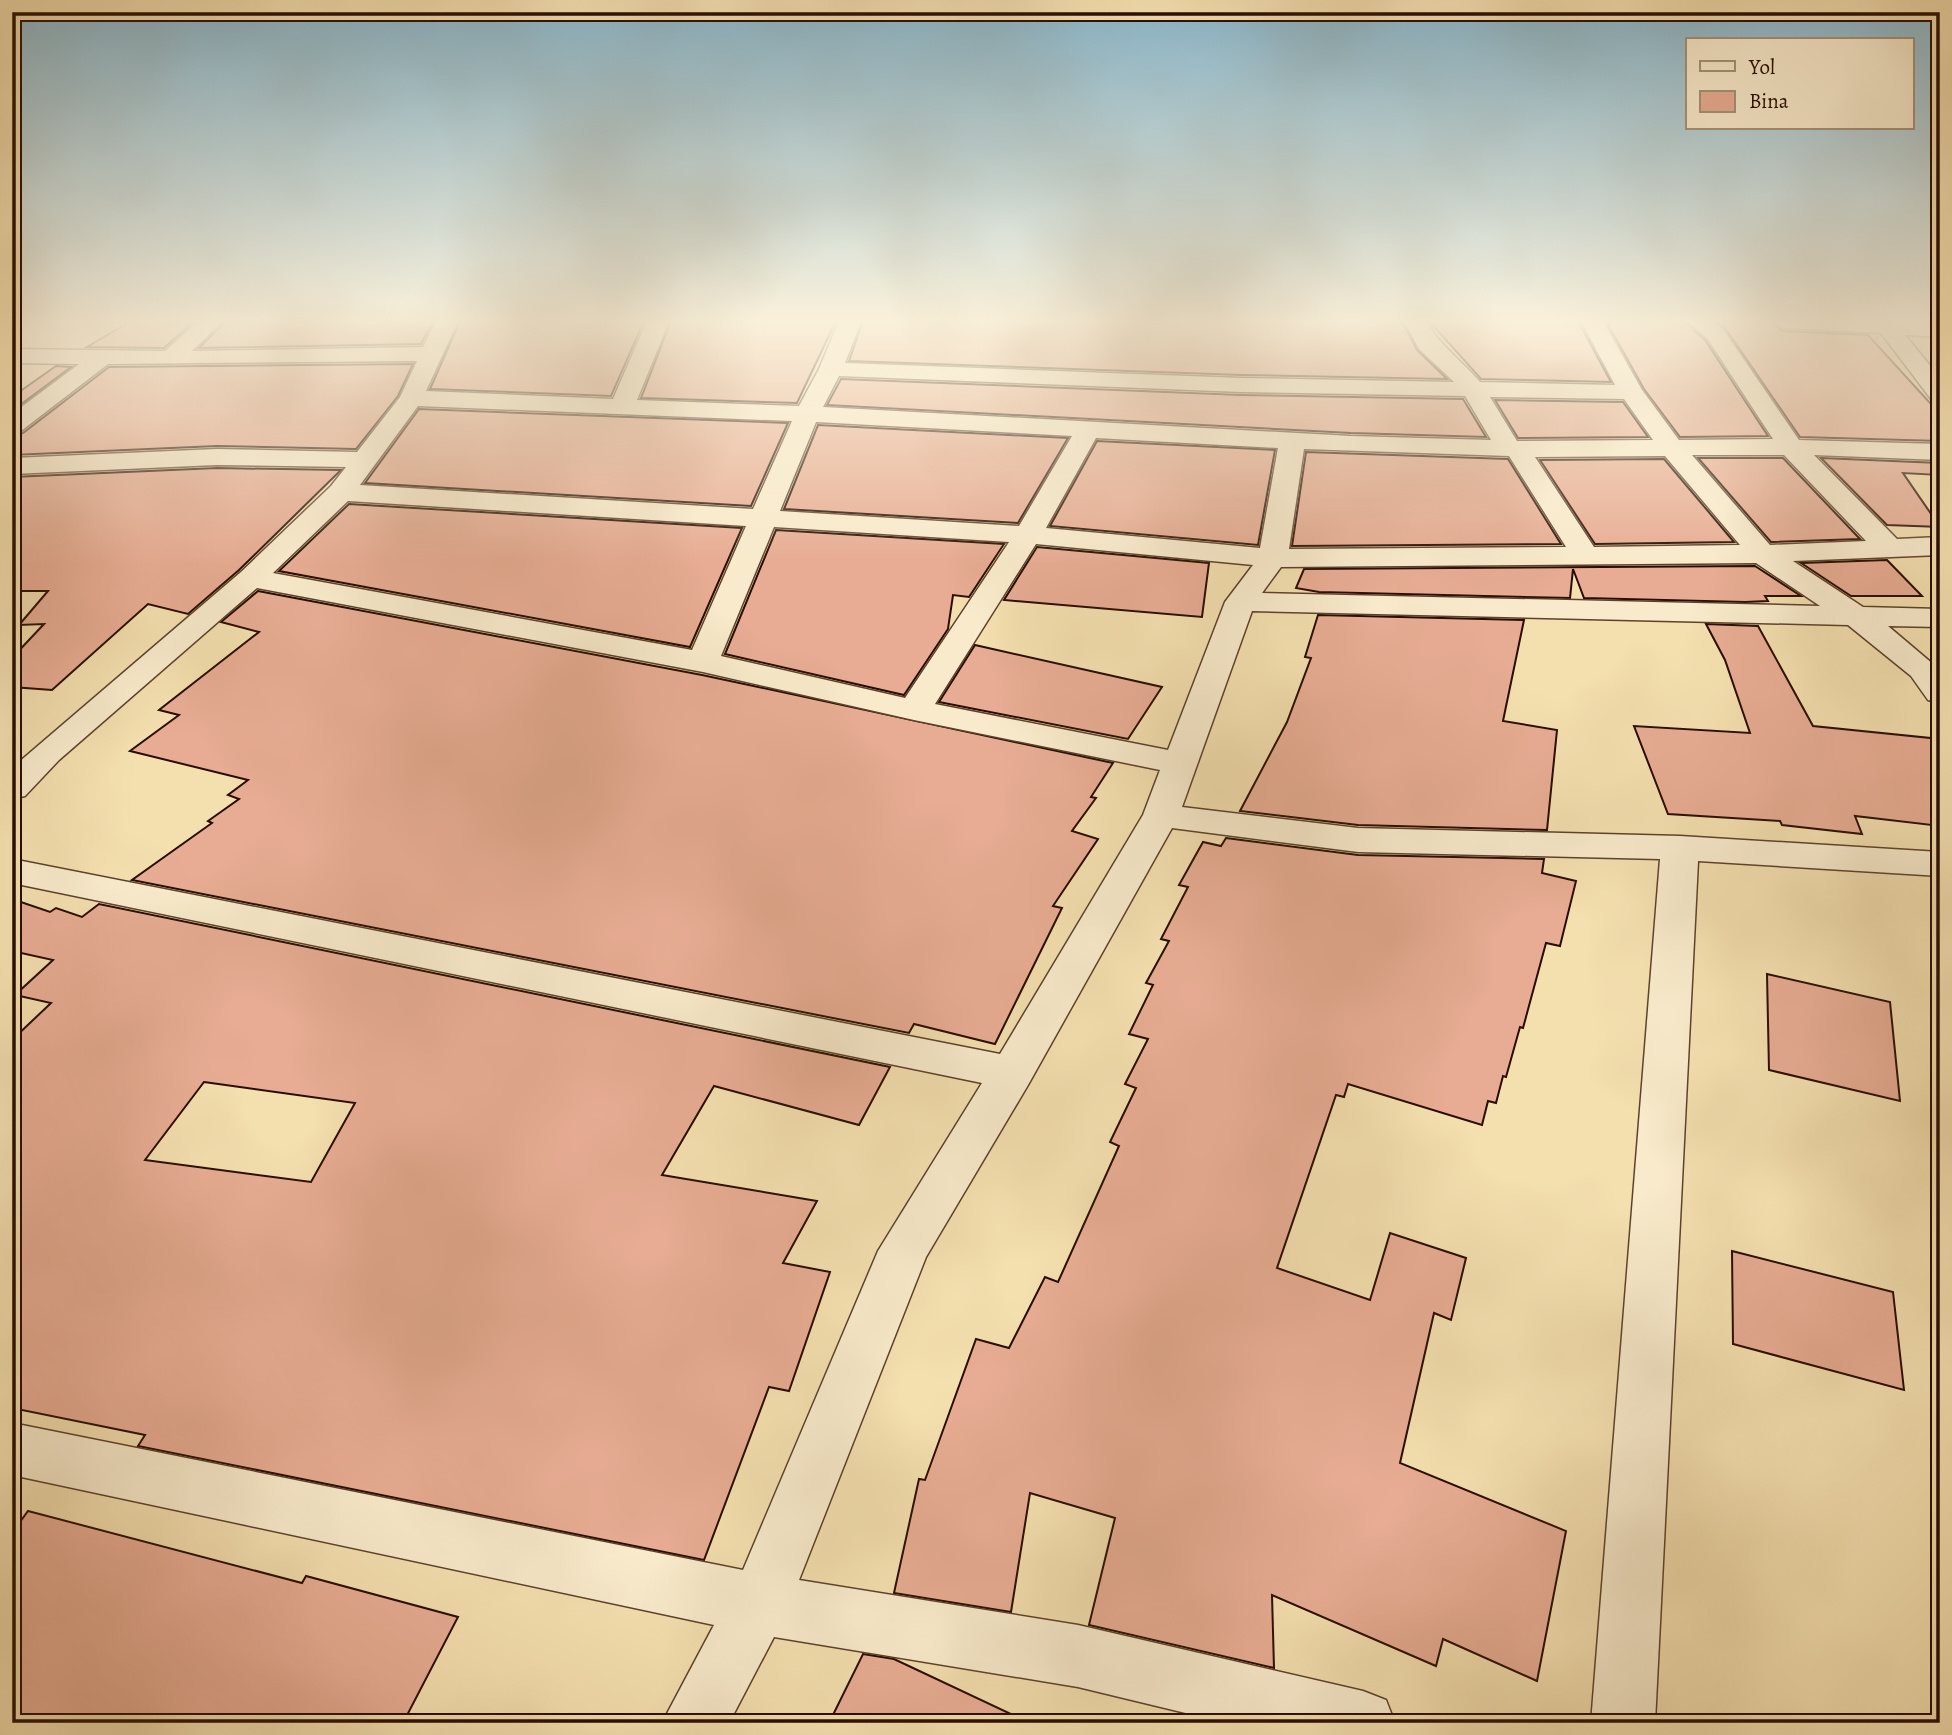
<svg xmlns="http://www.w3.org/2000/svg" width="1952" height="1735" font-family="Alegreya,serif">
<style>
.building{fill:#e7ac93;stroke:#290d00;stroke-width:2;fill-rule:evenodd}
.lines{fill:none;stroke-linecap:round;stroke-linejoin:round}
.minor-casing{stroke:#5c422c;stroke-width:3}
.minor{fill:#f8eacb;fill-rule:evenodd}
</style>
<rect width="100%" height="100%" fill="#f4dfaf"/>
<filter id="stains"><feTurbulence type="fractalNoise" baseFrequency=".00286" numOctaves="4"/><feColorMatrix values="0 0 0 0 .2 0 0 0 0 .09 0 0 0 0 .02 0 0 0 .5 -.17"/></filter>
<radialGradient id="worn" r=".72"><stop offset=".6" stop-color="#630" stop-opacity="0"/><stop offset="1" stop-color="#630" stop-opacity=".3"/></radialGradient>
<g class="building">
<polygon points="131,321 195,321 164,348 87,347"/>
<polygon points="226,321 433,321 421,344 199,348"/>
<polygon points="460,321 644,321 611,396 430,389"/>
<polygon points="671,321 836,321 797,403 641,398"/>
<polygon points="863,321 1402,321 1417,350 1447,379 1241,375 849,361"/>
<polygon points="1429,321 1578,321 1611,382 1481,379"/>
<polygon points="1606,321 1684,321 1705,340 1768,436 1680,437 1644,389"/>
<polygon points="1716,321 1770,321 1783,331 1868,335 1940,414 1940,441 1800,437 1725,328"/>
<polygon points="413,364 398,396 356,449 217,446 12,455 12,435 23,433 109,367"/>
<polygon points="56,366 71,367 12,411 12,397"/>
<polygon points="841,379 1241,395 1463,399 1486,437 1351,433 827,405"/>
<polygon points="1495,400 1623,402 1648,437 1518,438"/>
<polygon points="419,409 788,423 751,506 365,483"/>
<polygon points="818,425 1068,438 1018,523 784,509"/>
<polygon points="1097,441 1275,450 1258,545 1050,526"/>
<polygon points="1306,452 1508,459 1561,544 1292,546"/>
<polygon points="1698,458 1783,458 1860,539 1771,542"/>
<polygon points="1821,458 1940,463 1940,475 1903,473 1940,527 1887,525"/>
<polygon points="1664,459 1734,542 1595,544 1540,460"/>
<polygon points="217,468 341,470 239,570 188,614 148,604 52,690 12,687 12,658 44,624 19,625 48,591 12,591 12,477"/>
<polygon points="349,504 742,528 690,647 279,571"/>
<polygon points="776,530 1004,544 969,597 953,595 948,629 904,695 725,654"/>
<polygon points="1037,547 1209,563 1202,617 1004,600"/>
<polygon points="1887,560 1922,596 1851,596 1801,563"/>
<polygon points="1755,566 1801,596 1765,596 1768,601 1745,602 1584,598 1573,569 1570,598 1319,592 1296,588 1304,569"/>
<polygon points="258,591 702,675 1113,763 1091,797 1096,798 1072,831 1098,839 1053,906 1062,908 995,1044 914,1024 909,1033 132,880 212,823 208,821 239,799 228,795 248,780 130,751 179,715 159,710 259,632 221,622"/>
<polygon points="1318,615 1524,620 1503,721 1557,730 1547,830 1358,825 1240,811 1287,722 1311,658 1305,657"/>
<polygon points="1706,624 1758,626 1813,726 1940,739 1940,826 1855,816 1862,834 1782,825 1780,821 1668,814 1634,726 1750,733 1725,660"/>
<polygon points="975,645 1162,687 1128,739 939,702"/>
<polygon points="1226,838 1358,855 1544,859 1542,873 1576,881 1560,946 1546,943 1523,1028 1520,1027 1506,1077 1503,1076 1496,1103 1488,1101 1482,1125 1348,1084 1344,1097 1336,1095 1277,1268 1370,1300 1390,1233 1466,1258 1451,1320 1434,1313 1400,1463 1566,1531 1537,1681 1443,1639 1436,1666 1272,1595 1274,1668 1089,1625 1115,1518 1030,1493 1011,1612 894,1593 919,1479 925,1480 976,1339 1009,1348 1045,1277 1058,1282 1119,1146 1110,1142 1136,1088 1125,1084 1148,1039 1129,1034 1153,985 1146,983 1169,941 1161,939 1188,887 1179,885 1203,842 1221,846"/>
<path d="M 12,899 L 50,912 L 56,908 L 82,917 L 99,904 L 890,1067 L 859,1125 L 714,1086 L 662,1175 L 817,1201 L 783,1263 L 830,1272 L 789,1391 L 769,1387 L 704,1560 L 138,1446 L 145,1435 L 12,1408 L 12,1040 L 51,1003 L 15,995 L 53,960 L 12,951 ZM 204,1082 L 355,1103 L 311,1182 L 145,1160 Z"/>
<polygon points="1767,974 1890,1002 1900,1101 1769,1070"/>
<polygon points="1732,1251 1893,1292 1904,1390 1733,1344"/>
<polygon points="28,1511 302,1583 306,1576 458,1617 403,1723 12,1723 12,1533"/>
<polygon points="863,1654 894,1659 1030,1723 829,1723"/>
</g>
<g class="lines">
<g class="minor-casing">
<g id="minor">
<path d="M 199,321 L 223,321 L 192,351 L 423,347 L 436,321 L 458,321 L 426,391 L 613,399 L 647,321 L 669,321 L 637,400 L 799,406 L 819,369 L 839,321 L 861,321 L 845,363 L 1241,378 L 1454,382 L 1419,349 L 1404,321 L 1426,321 C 1439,345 1462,361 1480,382 L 1615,385 L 1581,321 L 1603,321 L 1642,390 L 1679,440 L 1773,439 L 1707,338 L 1687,321 L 1712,321 L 1723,329 L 1799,440 L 1940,444 L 1940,460 L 1814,455 L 1897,539 L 1940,537 L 1940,555 L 1793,561 L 1863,607 L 1940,609 L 1940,627 L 1888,626 L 1940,670 L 1940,703 L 1928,700 L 1911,676 L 1848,625 L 1252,611 L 1182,807 L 1358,828 L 1680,836 L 1940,852 L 1940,876 L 1698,861 L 1655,1723 L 1591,1723 L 1660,859 L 1358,852 L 1172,828 L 1028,1085 L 926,1257 L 799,1580 L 1078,1625 L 1363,1691 L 1386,1700 L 1395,1723 L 1227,1723 L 1078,1687 L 774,1637 L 729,1723 L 662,1723 L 714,1625 L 12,1475 L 12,1423 L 743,1570 L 878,1251 L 982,1083 L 12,883 L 12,859 L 1000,1054 L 1143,815 L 1160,770 L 914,720 L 703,672 L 257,588 L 59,760 L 25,796 L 12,799 L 12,768 L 241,572 L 331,486 L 346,467 L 217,465 L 12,474 L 12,458 L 217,449 L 357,452 L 400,397 L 417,361 L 108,364 L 21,431 L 12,433 L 12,414 L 79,364 L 12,363 L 12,349 L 165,351 ZM 839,376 L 1241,392 L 1465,396 L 1491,440 L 1351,436 L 823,407 ZM 1490,397 L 1624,399 L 1653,440 L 1517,441 ZM 418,406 L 792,421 L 753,509 L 360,485 ZM 816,422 L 1072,436 L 1019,526 L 780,511 ZM 1096,438 L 1278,448 L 1260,548 L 1046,528 ZM 1304,449 L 1509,456 L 1566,547 L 1289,549 ZM 1692,455 L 1784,455 L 1866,541 L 1770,545 ZM 1665,456 L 1740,545 L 1594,547 L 1535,457 ZM 348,501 L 746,526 L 692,650 L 273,573 ZM 774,527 L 1009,542 L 905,698 L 721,656 ZM 1036,544 L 1253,565 L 1225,602 L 1168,750 L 935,704 ZM 1756,563 L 1820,606 L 1262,593 L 1281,567 Z"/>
<polygon points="1772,321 1940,323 1940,337 1905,335 1940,378 1940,401 1931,399 1881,333 1783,328"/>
</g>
</g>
<use href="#minor" class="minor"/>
</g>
<linearGradient id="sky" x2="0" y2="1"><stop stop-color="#89b8ce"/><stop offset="0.57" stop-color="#faf1db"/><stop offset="1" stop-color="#faf1db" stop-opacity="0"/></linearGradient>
<rect width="1952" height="564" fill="url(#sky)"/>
<rect width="1952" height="1735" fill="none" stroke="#f4dfaf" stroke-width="42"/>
<rect x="14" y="14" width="1924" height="1707" fill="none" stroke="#290d00" stroke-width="3.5"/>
<rect x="21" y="21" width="1910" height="1693" fill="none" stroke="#290d00" stroke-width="2"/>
<rect x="1686" y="38" width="228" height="91" fill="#f8eacb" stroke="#a5927a" stroke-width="2"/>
<rect x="1700" y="61" width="35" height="10" fill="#f8eacb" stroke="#a5927a" stroke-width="2"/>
<text x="1749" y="74" font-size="21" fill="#290d00">Yol</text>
<rect x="1700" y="91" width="35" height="21" fill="#e7ac93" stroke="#a5927a" stroke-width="2"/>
<text x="1749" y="108" font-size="21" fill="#290d00">Bina</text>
<rect width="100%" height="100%" filter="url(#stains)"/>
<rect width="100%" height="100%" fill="url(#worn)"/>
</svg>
